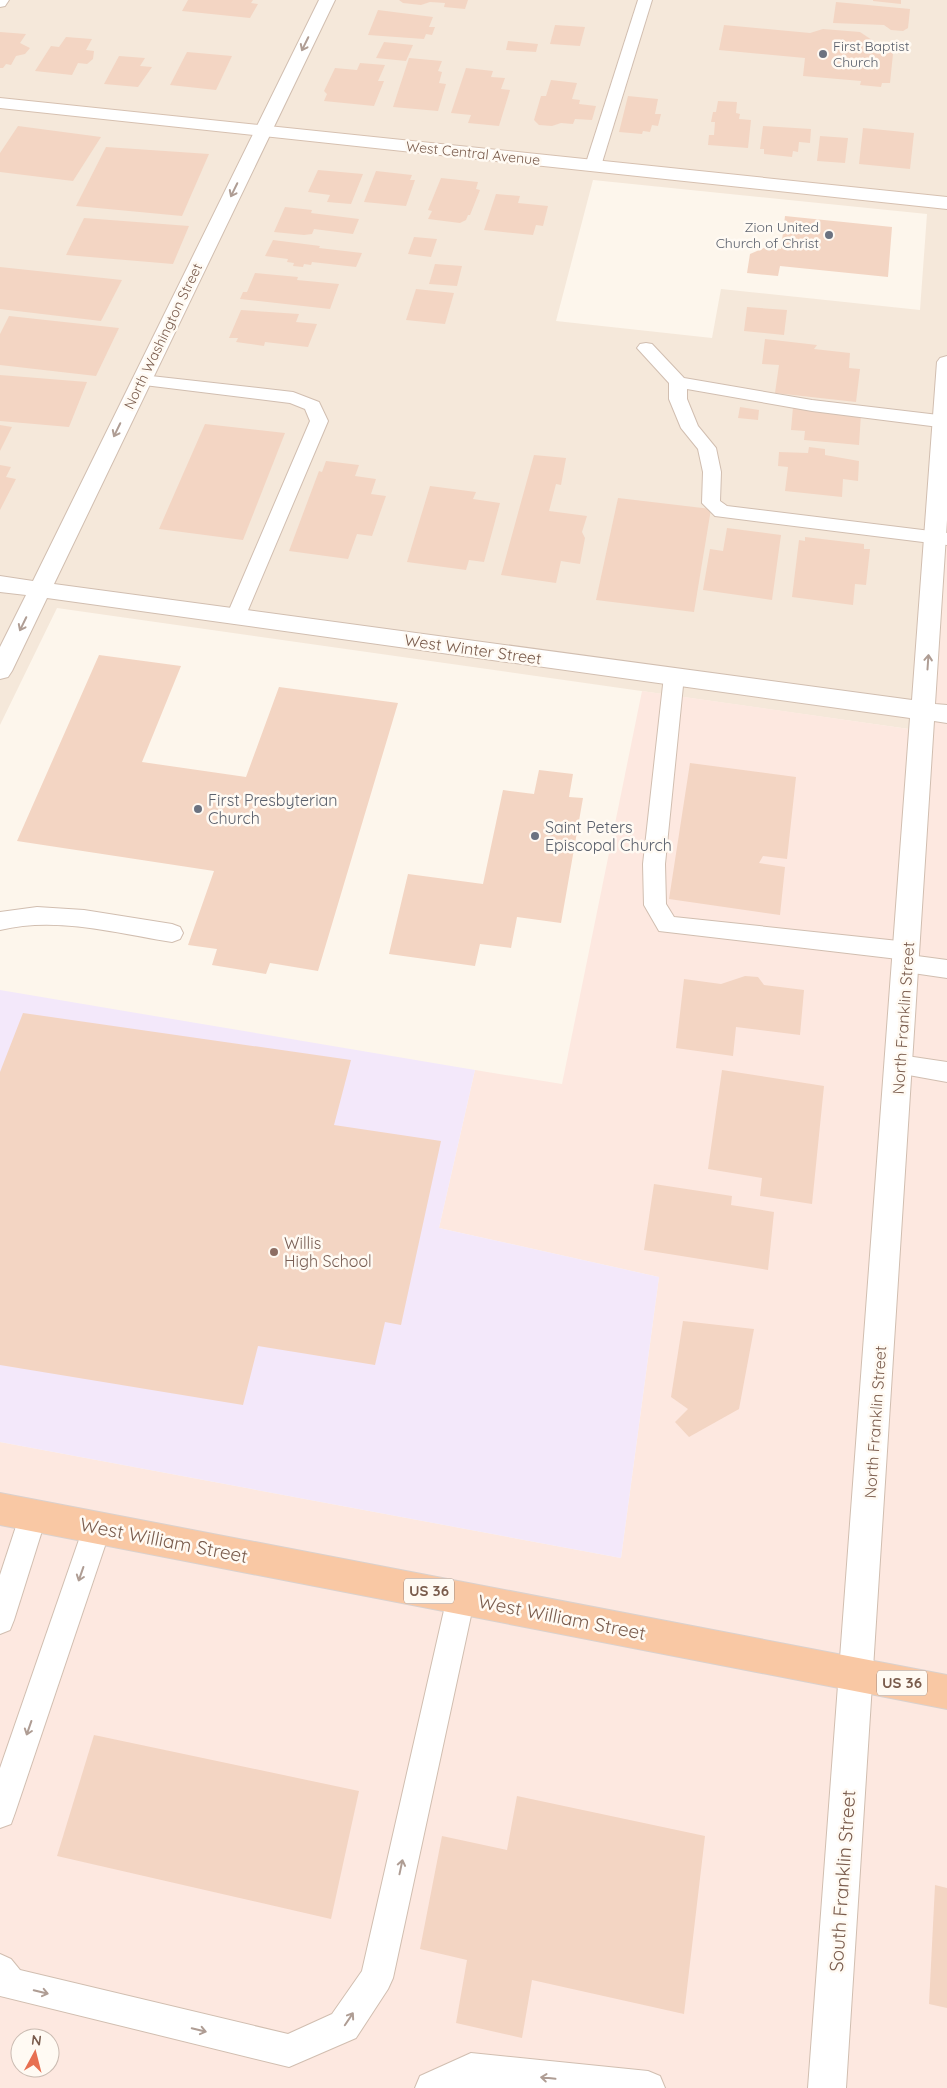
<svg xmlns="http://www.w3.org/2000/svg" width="947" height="2088" font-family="Quicksand,sans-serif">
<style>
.residential{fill:#f5e8da;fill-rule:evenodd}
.commercial{fill:#fde8e0;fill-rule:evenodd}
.education{fill:#f3e8fa}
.building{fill:#f3d5c3}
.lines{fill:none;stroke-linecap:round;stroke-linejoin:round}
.service-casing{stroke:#d1beb0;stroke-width:2}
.minor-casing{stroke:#d1beb0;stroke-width:2}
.secondary-casing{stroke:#d6c0b0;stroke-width:2}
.trunk-casing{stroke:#dad1cd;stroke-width:2}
.service{fill:#fff;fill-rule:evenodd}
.minor{fill:#fff;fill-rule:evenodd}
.secondary{fill:#fff;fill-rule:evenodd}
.trunk{fill:#f9c8a4;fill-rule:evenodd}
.oneway{stroke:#af9d94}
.worship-dot{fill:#6b7280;stroke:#fffaf3;stroke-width:2}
.education-dot{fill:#8d6e63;stroke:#fffaf3;stroke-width:2}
.labels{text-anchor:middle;stroke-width:5;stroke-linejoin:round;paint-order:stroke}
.far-worship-label{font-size:14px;fill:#5b616d;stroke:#fffaf3;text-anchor:start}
.far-street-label{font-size:14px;fill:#7a5c4d;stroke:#fffaf3}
.shield{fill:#fffaf3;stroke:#a28b7f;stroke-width:1}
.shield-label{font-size:15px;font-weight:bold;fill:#7a5c4d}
.street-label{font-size:16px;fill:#7a5c4d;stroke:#fffaf3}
.worship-label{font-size:16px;fill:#5b616d;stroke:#fffaf3;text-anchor:start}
.education-label{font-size:16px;fill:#785e54;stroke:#fffaf3;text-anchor:start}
.near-street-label{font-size:19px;fill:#7a5c4d;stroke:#fffaf3}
</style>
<rect width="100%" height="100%" fill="#fdf6ec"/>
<path class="residential" d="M 0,0 L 947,0 L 947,426 L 916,730 L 57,608 L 0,725 ZM 593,180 L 927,214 L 920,310 L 721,289 L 712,338 L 556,321 Z"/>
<path class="commercial" d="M 947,426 L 947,2088 L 0,2088 L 0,1442 L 621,1558 L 659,1277 L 439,1228 L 475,1070 L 562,1084 L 642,691 L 916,730 ZM 20,2038 L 50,2038 L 50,2068 L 20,2068 Z"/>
<polygon class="education" points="0,990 475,1070 439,1228 659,1277 621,1558 0,1442"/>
<g class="building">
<polygon points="188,0 253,0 251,3 258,4 250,18 182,11"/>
<polygon points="399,0 468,0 465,9 444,7 445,3 430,2 421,5 403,3"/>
<polygon points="873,0 901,0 901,4 873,1"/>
<polygon points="836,2 910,9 908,28 903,31 891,30 884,25 833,23"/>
<polygon points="378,10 433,17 429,27 435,27 432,35 426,34 424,39 368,35"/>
<polygon points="555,25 585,27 580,46 550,44"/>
<polygon points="724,25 810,33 823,29 860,32 893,54 890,83 882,83 881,87 860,85 861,81 803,76 805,58 719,50"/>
<polygon points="0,32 26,34 20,43 30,48 25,54 16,56 11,65 6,64 3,68 0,68"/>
<polygon points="66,37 92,39 86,50 94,51 93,59 87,64 78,63 72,75 35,71 51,46 59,47"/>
<polygon points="508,41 538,44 536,52 506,50"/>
<polygon points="384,42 413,45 406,61 376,58"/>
<polygon points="187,52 232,56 216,90 170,85"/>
<polygon points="119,56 145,58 140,66 152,67 138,87 104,84"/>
<polygon points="409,58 442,61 438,71 442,72 439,83 446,84 438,111 393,107"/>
<polygon points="360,63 385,65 378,81 384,81 374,106 324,101 327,94 324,91 335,68 357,70"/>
<polygon points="466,68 493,71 491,77 505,78 501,89 510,90 499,126 468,123 471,115 451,113"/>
<polygon points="551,80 577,83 572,99 580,100 579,104 596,106 592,120 575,119 573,124 561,123 552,126 539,125 534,120 541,96 546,96"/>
<polygon points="628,96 658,99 655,114 661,114 658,126 652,125 650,132 643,131 642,134 619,132"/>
<polygon points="718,101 737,102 736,113 740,114 739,119 751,120 748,148 708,145 709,135 714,135 715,122 711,122 713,112 716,112"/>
<polygon points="18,126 101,137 73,181 0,172 0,153"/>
<polygon points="763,126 811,129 810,143 799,142 798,152 793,151 792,157 764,154 764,149 760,149"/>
<polygon points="863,128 914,133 910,169 859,164"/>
<polygon points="820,136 848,138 845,163 817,161"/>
<polygon points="106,147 209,154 182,216 76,206"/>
<polygon points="318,170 363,174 351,204 327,202 330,195 308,192"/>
<polygon points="376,171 412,175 410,180 415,180 406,206 364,202"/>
<polygon points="441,178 478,182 476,189 480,190 470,215 468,215 466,220 460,223 428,219 432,211 428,210"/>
<polygon points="496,194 520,196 518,203 548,206 543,226 536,225 533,235 484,230"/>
<polygon points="285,207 312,210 311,213 359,219 353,234 314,229 312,234 304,235 274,232"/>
<polygon points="785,216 892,227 888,277 780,266 778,276 747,273 750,254 766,247 781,249"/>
<polygon points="84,218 189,226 173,264 66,255"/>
<polygon points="414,237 437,239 431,257 408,254"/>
<polygon points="273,240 320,246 319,248 362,253 356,267 312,262 311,265 304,264 303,267 293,266 294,263 287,262 288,259 265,256"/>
<polygon points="435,264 462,266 457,286 429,284"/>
<polygon points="0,267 122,280 101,321 0,309"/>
<polygon points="255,273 298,277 297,280 339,284 330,309 240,299 243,292 247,292"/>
<polygon points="416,289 454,293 445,324 406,320"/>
<polygon points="747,307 787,310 784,335 744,331"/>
<polygon points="241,310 299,314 296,322 317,324 308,347 265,342 264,346 236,342 238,338 229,338"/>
<polygon points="9,316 119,328 96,376 0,365 0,334"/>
<polygon points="765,339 817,345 814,349 850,353 849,368 860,369 856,402 775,393 779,365 762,364"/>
<polygon points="0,375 87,382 69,427 0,421"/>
<polygon points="740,407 759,410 758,420 738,418"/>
<polygon points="793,407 861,414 859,445 804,440 805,431 791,430"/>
<polygon points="205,424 285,433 243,540 159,529"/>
<polygon points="0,425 12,427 0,451"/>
<polygon points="809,447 825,449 825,455 859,461 858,481 843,479 842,497 785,491 788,467 778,466 779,452 808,453"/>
<polygon points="534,455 566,458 561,485 556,484 549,511 587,516 582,532 585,538 580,564 561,561 556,583 501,575"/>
<polygon points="326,461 359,465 355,476 376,479 371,494 386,496 372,536 357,534 348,559 289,551 319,471 322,472"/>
<polygon points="0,465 11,467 6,477 16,479 0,510"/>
<polygon points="430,486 476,492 473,499 500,503 484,562 469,560 466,570 407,562"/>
<polygon points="618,498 711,509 694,612 596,600"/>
<polygon points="727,528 781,535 772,600 703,590 710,549 723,551"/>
<polygon points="805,537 864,544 864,549 870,549 866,585 855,584 853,605 792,597 799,540 805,541"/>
<polygon points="99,655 181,666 142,762 246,777 279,687 398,703 318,971 270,963 266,974 212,965 217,949 188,945 214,871 17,841"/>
<polygon points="690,763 796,777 787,859 763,856 759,863 785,867 780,915 669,899"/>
<polygon points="539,770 573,774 569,797 583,798 561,923 517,917 511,948 480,944 475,966 389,954 408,874 483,884 503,790 534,794"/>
<polygon points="745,976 758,977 764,985 804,990 800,1035 736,1027 733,1056 676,1048 684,979 721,984"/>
<polygon points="23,1013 351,1060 334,1125 441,1141 401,1325 385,1322 375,1365 258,1346 243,1405 0,1365 0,1072"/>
<polygon points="722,1070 824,1086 812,1204 760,1196 762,1178 708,1169"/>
<polygon points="654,1184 732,1196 731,1205 774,1212 768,1270 644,1250"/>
<polygon points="683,1321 754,1329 739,1409 689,1437 675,1422 688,1409 671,1397"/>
<polygon points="94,1735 359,1791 331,1919 57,1856"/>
<polygon points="517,1796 705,1836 684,2014 532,1980 522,2038 456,2023 467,1960 420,1949 442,1836 507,1850"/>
<polygon points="935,1885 947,1888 947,2008 929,2004"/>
</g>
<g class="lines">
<g class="service-casing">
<g id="service">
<polygon points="0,0 9,0 5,6 0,7"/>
<polygon points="638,0 652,0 601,166 593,171 587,169 585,166"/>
<polygon points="646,343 652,344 684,378 812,400 947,416 947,428 812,411 687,389 687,399 698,426 716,448 721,472 720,501 727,506 947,533 947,545 715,516 702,503 703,472 698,449 681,428 669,399 669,383 637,348 640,344"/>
<polygon points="142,375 293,392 319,402 328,421 243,622 236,624 229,622 226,617 310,421 305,409 290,403 136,384 133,380 136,376"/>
<polygon points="674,669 681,671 684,676 665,864 666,904 674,917 908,942 916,945 919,951 917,956 947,960 947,978 899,971 895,964 898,959 659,931 644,905 643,864 664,676 667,671"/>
<path d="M 37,907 L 84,910 L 172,924 L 180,927 L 183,933 L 180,939 L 172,942 C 116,933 56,916 0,930 L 0,912 Z"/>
<polygon points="900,1055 947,1062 947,1082 892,1072 888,1065 892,1058"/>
<polygon points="33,1501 43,1505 47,1515 14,1620 10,1630 0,1634 0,1575 23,1505"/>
<polygon points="97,1514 107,1518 111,1528 15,1813 11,1824 0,1828 0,1768 83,1528 87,1518"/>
<polygon points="461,1583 471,1587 475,1597 393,1978 388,1989 356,2038 289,2067 0,1996 0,1954 11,1959 20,1970 288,2034 332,2014 362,1971 447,1597 451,1587"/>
<polygon points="471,2053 648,2071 660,2076 665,2088 415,2088 420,2076"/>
</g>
</g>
<g class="minor-casing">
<polygon id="minor" points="319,0 335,0 54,584 912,700 937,362 940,358 947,356 947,520 935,704 947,705 947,723 934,721 846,2088 808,2088 910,718 47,598 12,671 8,677 0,679 0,647 26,595 0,592 0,576 33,581"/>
</g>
<g class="secondary-casing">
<polygon id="secondary" points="0,98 947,197 947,209 0,108"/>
</g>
<g class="trunk-casing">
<polygon id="trunk" points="0,1493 947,1675 947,1709 0,1525"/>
</g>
<use href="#service" class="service"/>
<use href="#minor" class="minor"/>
<use href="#secondary" class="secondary"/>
<use href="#trunk" class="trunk"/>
</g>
<defs><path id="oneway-shaft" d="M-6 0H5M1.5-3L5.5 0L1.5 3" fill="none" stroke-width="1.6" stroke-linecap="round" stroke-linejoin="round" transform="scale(1.25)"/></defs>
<g class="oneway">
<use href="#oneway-shaft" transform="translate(305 44) rotate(116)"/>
<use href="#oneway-shaft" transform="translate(234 190) rotate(116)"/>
<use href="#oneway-shaft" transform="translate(117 430) rotate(116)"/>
<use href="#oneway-shaft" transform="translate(23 624) rotate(116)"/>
<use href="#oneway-shaft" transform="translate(928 662) rotate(-86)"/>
<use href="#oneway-shaft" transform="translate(81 1574) rotate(109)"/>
<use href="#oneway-shaft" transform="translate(29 1728) rotate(109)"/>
<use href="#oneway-shaft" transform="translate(401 1867) rotate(-78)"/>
<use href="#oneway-shaft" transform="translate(41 1992) rotate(14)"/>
<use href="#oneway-shaft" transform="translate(349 2019) rotate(-56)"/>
<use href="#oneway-shaft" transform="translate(199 2030) rotate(14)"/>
<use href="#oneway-shaft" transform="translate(548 2078) rotate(-174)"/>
</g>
<g class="worship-dot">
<circle cx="823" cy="54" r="5"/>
<circle cx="829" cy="235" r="5"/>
<circle cx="198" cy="809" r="5"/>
<circle cx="535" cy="836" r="5"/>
</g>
<circle class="education-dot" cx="274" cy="1252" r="5"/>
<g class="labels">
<g class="far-worship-label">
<text x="833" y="51">First Baptist<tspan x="833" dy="16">Church</tspan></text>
<text x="819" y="232" text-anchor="end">Zion United<tspan x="819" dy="16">Church of Christ</tspan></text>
</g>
<g class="far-street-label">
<text transform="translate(473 153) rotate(6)" y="5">West Central Avenue</text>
<text transform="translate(163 336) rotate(-64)" y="5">North Washington Street</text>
</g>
<g class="shield">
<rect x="404" y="1578.5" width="50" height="25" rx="4"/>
<rect x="877" y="1670.5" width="50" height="25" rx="4"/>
</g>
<g class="shield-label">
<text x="429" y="1596">US 36</text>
<text x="902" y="1688">US 36</text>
</g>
<g class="street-label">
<text transform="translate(473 649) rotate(8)" y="6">West Winter Street</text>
<text transform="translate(903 1018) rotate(-86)" y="6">North Franklin Street</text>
<text transform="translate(875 1422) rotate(-86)" y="6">North Franklin Street</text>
</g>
<g class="worship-label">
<text x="208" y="806">First Presbyterian<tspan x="208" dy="18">Church</tspan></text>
<text x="545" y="833">Saint Peters<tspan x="545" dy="18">Episcopal Church</tspan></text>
</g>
<g class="education-label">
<text x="284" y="1249">Willis<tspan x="284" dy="18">High School</tspan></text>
</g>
<g class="near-street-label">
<text transform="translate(164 1540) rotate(11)" y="7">West William Street</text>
<text transform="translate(562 1617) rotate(11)" y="7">West William Street</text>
<text transform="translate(842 1881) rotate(-86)" y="7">South Franklin Street</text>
</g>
</g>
<g transform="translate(35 2053) rotate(7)"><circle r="24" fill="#fffaf3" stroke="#cabbb1"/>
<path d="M0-4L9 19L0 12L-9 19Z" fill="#e76f51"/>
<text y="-8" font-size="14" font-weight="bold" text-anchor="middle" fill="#7a5c4d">N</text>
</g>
</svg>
